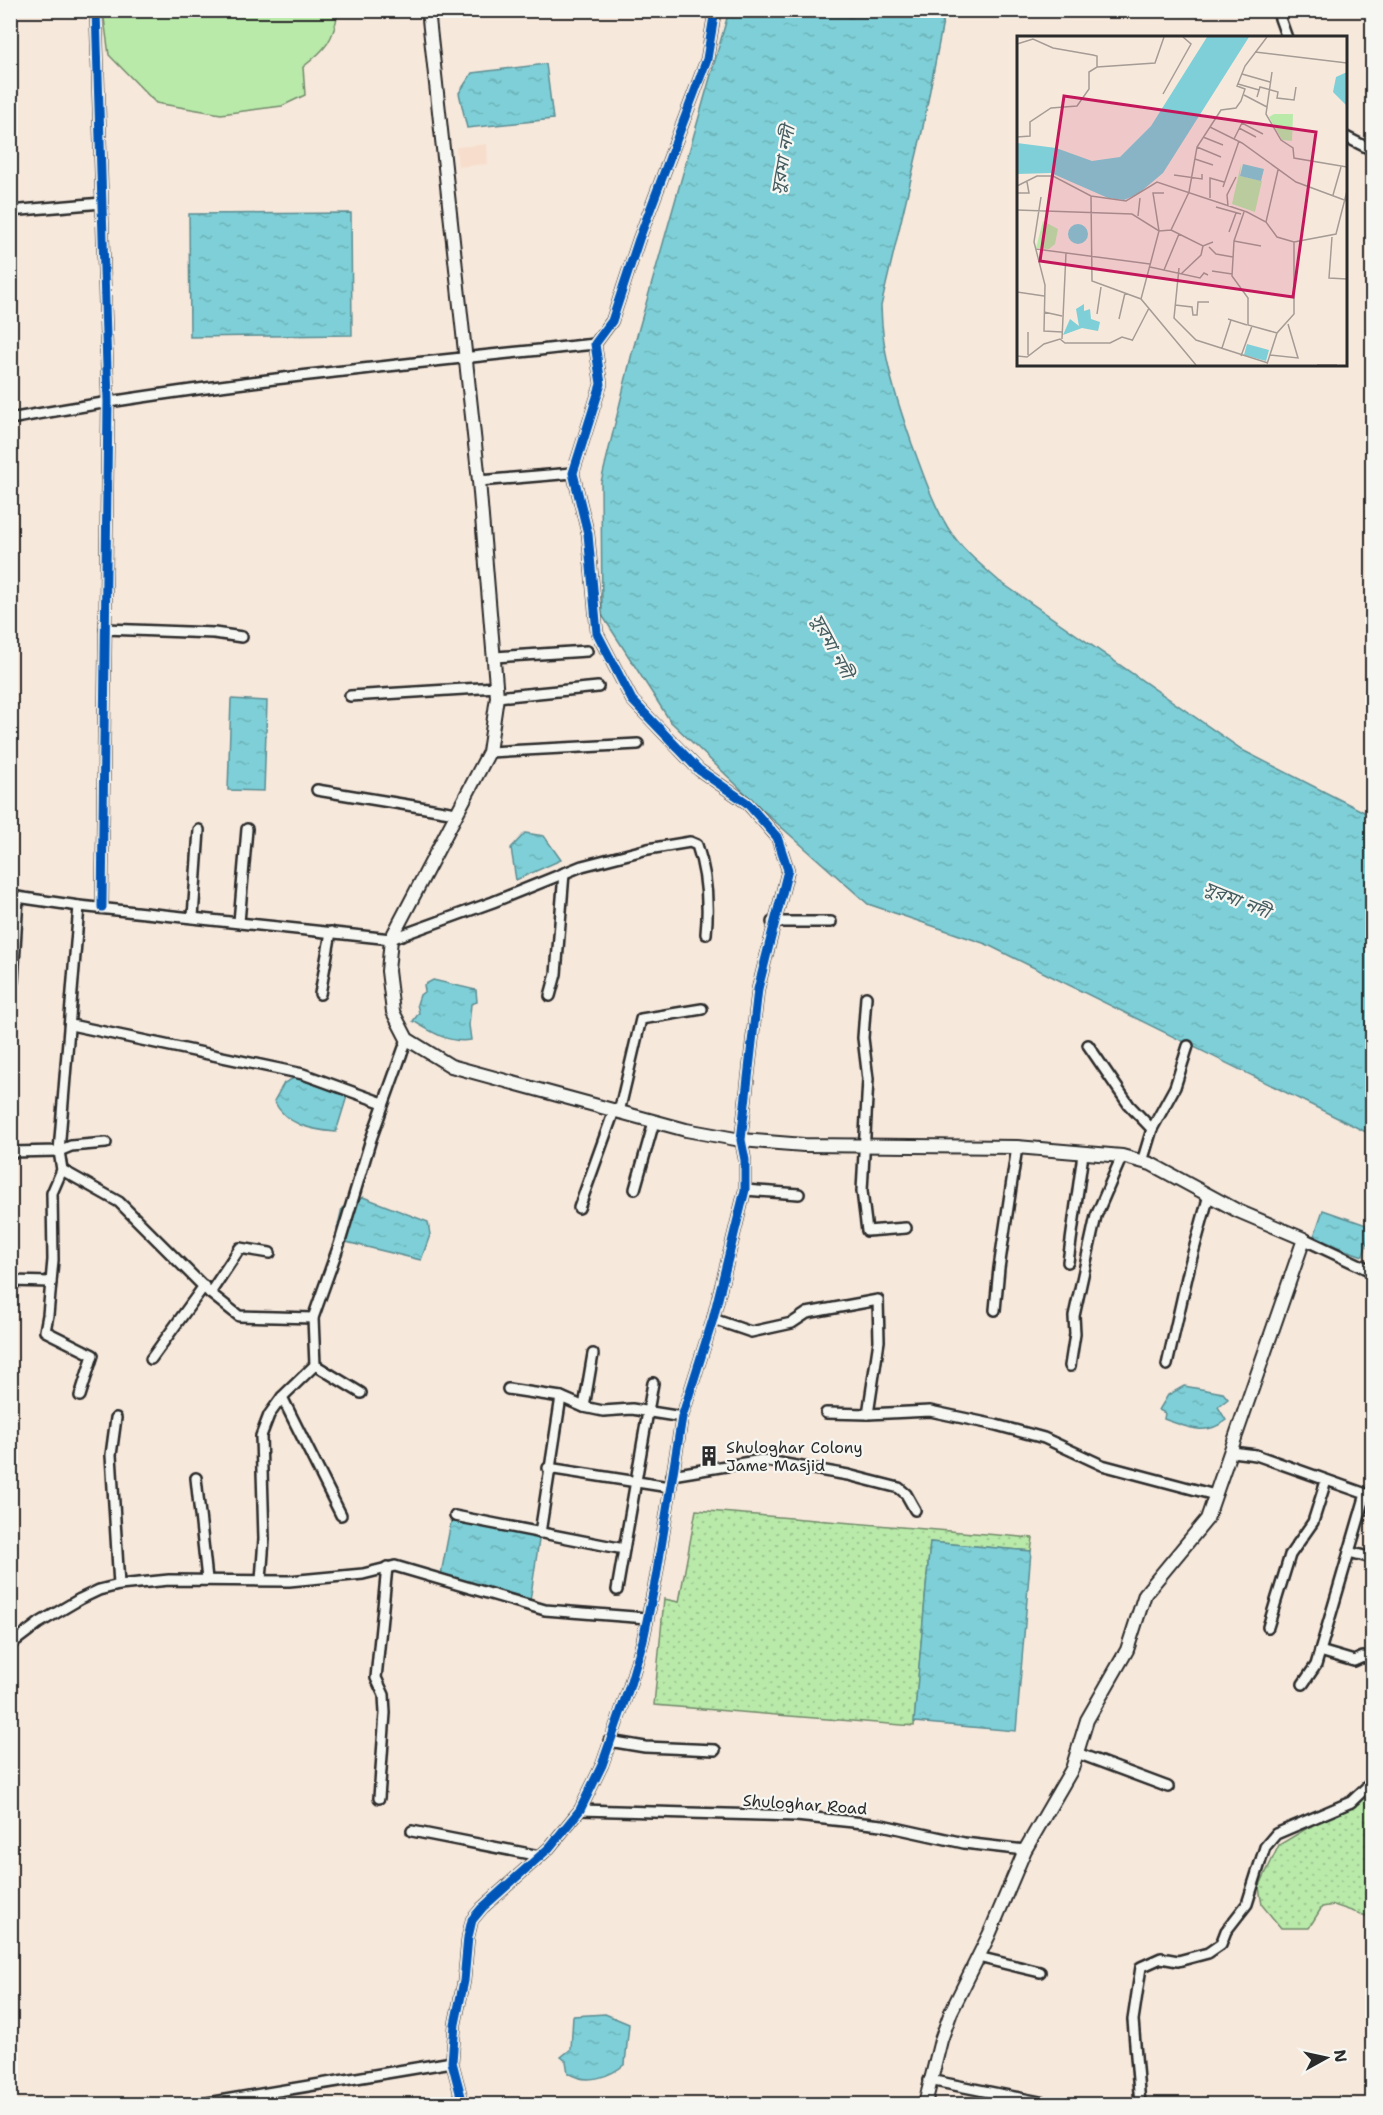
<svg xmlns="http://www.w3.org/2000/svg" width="1383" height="2115" font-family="'Shantell Sans','Noto Sans Bengali',sans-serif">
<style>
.built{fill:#f7decc}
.grass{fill:url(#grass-dots);stroke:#728a6a;stroke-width:1.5}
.garden{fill:#b9eaaa;stroke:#728a6a;stroke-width:1.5}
.water{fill:url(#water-ripples);stroke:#5d8d92;stroke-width:1.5}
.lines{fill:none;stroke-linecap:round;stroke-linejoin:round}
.minor-casing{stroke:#2b2b2b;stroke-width:14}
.tertiary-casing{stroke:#2b2b2b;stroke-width:15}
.secondary-casing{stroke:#2b2b2b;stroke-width:16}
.minor{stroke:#f6f6f2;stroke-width:9}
.tertiary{stroke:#f6f6f2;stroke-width:10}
.secondary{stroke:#f6f6f2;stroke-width:12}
.cycleway-casing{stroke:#f6f6f2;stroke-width:13}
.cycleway{stroke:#0057b8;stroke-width:9}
.labels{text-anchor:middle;stroke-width:4.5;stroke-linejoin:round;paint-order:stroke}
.poi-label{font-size:16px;fill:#2b2b2b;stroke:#f6f6f2;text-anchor:start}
.street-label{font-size:16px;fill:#2b2b2b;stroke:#f6f6f2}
.water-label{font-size:18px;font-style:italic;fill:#445c5f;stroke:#f6f6f2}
.inset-road{fill:none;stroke:#a59c95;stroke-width:1.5}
.view{fill:#c2185b;fill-opacity:0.15;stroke:#c2185b;stroke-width:3}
.inset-edge{fill:none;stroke:#2b2b2b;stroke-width:3}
</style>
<defs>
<pattern id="grass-dots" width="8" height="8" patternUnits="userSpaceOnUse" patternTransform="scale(1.5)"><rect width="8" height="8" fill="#b9eaaa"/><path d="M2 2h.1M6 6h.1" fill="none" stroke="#9fc992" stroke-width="1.8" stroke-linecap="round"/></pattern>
<pattern id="water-ripples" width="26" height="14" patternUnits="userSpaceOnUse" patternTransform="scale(1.5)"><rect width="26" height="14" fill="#7ecfd7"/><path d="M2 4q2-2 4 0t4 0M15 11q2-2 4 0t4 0" fill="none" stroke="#6db2b9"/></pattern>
</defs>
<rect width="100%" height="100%" fill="#f7e8dc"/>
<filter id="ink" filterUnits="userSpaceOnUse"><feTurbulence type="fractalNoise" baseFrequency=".0167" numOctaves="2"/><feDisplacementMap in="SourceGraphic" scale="12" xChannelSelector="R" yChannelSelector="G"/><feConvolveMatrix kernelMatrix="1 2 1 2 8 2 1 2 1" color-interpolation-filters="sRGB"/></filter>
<g filter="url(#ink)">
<polygon class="built" points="487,144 488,164 458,167 456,147"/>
<g class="grass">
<polygon points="696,1510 1033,1538 1031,1551 930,1542 914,1726 654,1705 664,1599 679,1602"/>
<polygon points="1372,1783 1372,1918 1334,1905 1322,1907 1309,1928 1281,1928 1262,1905 1259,1887 1279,1845 1351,1802"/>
</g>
<path class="garden" d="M 103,11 L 103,10 L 338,11 C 334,40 326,49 303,67 L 305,95 L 282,106 L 221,114 L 156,103 L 109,55 Z"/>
<g class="water">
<path d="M 729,11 L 945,11 L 922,132 L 881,306 C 882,356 896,398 912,444 C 923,473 932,502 948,528 C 961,549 981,565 999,581 L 1244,751 L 1372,816 L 1372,1135 L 986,944 L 868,904 L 771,818 L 670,721 L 602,615 L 601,482 L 632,353 Z"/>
<polygon points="546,64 553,119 467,128 459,93 472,73"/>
<polygon points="351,213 352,335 190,337 189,214"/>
<polygon points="231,699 267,701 264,791 228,790"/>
<polygon points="525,833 544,836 561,860 516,880 511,848"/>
<path d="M 433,980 L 476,990 L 477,1002 L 471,1004 L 469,1025 L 471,1040 C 450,1044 431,1032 413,1021 L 419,1013 L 417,1004 L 420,995 L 425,991 L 424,985 Z"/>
<path d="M 294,1078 L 348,1093 L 336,1132 C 311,1130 286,1125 274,1101 L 284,1083 Z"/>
<polygon points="363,1197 428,1222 430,1235 421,1260 346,1242 337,1229 342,1208"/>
<polygon points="1323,1210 1372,1227 1363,1256 1313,1239"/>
<path d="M 1184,1386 L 1223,1393 L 1228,1399 L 1218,1407 L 1226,1420 C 1206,1437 1187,1427 1164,1419 L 1165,1413 L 1159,1410 L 1168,1395 Z"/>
<polygon points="452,1517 536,1534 539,1540 530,1601 441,1574"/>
<polygon points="930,1542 1031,1551 1016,1731 914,1722"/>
<path d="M 605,2014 L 629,2024 L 625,2064 C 610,2077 587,2085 568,2073 L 566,2061 L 561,2057 L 571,2049 L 573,2016 Z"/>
</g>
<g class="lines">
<g class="minor-casing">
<g id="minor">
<polyline points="96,10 108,401 102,907"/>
<polyline points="1277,10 1287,38"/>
<polyline points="1346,137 1372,150"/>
<polyline points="10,211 102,203"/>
<path d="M 10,419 C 204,383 399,365 595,344"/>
<polyline points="479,481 573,473"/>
<polyline points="105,629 214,633 242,637"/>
<polyline points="495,657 587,651"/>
<polyline points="350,696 497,687"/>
<polyline points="497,697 598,687"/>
<polyline points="489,752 638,744"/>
<polyline points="317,790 456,813"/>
<path d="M 10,896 L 79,906 L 391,939 L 493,902 L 582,866 L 648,849 L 690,842 L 697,845 C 707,874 709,903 706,934"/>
<polyline points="79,906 59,1151 62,1170 52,1193 53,1260 48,1315 45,1331 93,1355 80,1396"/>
<polyline points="193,917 199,830"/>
<polyline points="239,922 247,829"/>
<polyline points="772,922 831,922"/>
<polyline points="13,981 18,897"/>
<polyline points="320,994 331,932"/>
<polyline points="550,996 556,974 564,873"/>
<polyline points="866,997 863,1038 868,1079 862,1191 867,1231 906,1228"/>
<polyline points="71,1025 303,1074 383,1103"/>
<polyline points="1088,1045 1129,1105 1152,1129"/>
<polyline points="619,1112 641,1019 702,1009"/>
<polyline points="10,1152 59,1151 71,1146 106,1143"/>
<polyline points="1142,1162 1152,1129 1175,1087 1188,1046"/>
<polyline points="62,1170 119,1202 210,1293 239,1316 313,1318"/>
<polyline points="635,1189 654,1122"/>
<polyline points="745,1190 799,1194"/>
<polyline points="579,1208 614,1111"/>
<polyline points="1068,1262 1083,1154"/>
<polyline points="10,1281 51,1282"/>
<polyline points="210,1293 240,1248 270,1253"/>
<polyline points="995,1310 999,1268 1017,1147"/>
<polyline points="713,1319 751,1332 792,1323 807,1313 878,1300 879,1341 868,1414"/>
<polyline points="151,1359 204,1286"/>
<polyline points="1167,1365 1190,1264 1209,1195"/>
<polyline points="1070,1366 1075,1334 1074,1316 1096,1216 1122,1156"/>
<polyline points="508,1389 561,1397 584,1407 603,1411 632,1409 682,1417"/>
<polyline points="361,1393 315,1365 313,1318 339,1245 371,1139 407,1039"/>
<polyline points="282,1397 341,1515"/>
<polyline points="584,1407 593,1354"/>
<polyline points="826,1413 868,1414 930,1411 996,1425 1044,1438 1102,1465 1215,1495"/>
<polyline points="116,1418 111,1455 119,1585"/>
<polyline points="1232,1452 1256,1455 1366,1494 1316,1665 1303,1684"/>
<polyline points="548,1468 669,1487"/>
<polyline points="672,1475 762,1460 848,1475 899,1488 906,1494 915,1510"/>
<polyline points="196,1478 207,1579"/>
<polyline points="455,1516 624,1549"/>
<polyline points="540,1533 561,1397"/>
<polyline points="1349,1552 1372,1558"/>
<polyline points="261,1580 264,1539 261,1436 269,1415 282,1397 315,1365"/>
<polyline points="617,1590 653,1383"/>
<polyline points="1268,1627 1290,1555 1313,1522 1326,1481"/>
<polyline points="10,1645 39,1623 80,1599 99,1590 119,1585 169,1580 289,1581 363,1574 395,1566 545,1610 647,1618"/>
<polyline points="1320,1651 1354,1661 1363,1657 1372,1660"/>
<polyline points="609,1741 645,1747 715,1750"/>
<polyline points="1077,1753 1168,1787"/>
<polyline points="379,1798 385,1713 384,1695 376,1678 387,1567"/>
<polyline points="580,1810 796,1816 882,1825 964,1843 1025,1850"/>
<polyline points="412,1831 540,1856"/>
<polyline points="978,1957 1040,1972"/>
<polyline points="929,2080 1050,2104"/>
<polyline points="201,2104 452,2062"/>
<polyline points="463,2104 452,2062 455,2024 464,1981 468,1937 472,1920 482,1908 549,1848 580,1810 602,1765 629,1688 643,1640 656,1578 682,1417 713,1319 745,1190 745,1160 741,1140 758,989 788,870 777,837 747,803 699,770 632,700 597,633 588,534 573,473 601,384 595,344 612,321 639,239 707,59 715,10"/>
<polyline points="1140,2104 1133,2020 1141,1967 1161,1958 1178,1961 1208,1953 1221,1944 1226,1931 1247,1904 1265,1847 1276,1834 1351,1802 1372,1782"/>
</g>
</g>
<g class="tertiary-casing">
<polyline id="tertiary" points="1304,1239 1372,1271"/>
</g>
<g class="secondary-casing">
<polyline id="secondary" points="428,10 479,481 497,697 489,752 391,939 388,971 393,1012 407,1039 451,1066 686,1130 741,1140 804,1145 1017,1147 1122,1156 1151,1164 1238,1211 1304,1239 1207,1519 1145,1594 1127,1650 1087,1720 1072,1769 1025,1850 989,1935 951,2012 941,2040 925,2104"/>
</g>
<use href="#minor" class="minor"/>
<use href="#tertiary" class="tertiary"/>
<use href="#secondary" class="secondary"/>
<g class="cycleway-casing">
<g id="cycleway">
<polyline points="96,10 108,401 102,907"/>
<polyline points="463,2104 452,2062 455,2024 464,1981 468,1937 472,1920 482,1908 549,1848 580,1810 602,1765 629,1688 643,1640 656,1578 682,1417 713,1319 745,1190 745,1160 741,1140 758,989 788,870 777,837 747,803 699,770 632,700 597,633 588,534 573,473 601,384 595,344 612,321 639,239 707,59 715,10"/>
</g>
</g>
<use href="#cycleway" class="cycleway"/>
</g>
</g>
<defs>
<g id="building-bare" transform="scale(1.62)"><path d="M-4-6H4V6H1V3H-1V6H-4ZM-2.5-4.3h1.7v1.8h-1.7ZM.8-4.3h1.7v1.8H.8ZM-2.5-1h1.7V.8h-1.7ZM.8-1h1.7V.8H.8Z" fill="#2b2b2b" stroke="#f6f6f2" stroke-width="2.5" paint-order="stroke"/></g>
</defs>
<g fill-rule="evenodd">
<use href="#building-bare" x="709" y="1456"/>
</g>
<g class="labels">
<g class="poi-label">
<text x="726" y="1453">Shuloghar Colony<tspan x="726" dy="18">Jame Masjid</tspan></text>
</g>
<g class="street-label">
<text transform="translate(805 1804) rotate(4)" y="6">Shuloghar Road</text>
</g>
<g class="water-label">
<text transform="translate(783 160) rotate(-80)" y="6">সুরমা নদী</text>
<text transform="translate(832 646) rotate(62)" y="6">সুরমা নদী</text>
<text transform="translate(1237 900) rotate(22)" y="6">সুরমা নদী</text>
</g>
</g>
<g transform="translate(1017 36)">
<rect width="330" height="330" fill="#f7e8dc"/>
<path d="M 257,78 L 276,78 L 275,105 L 265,104 L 252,81 ZM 224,128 L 223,140 L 245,145 L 238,176 L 215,168 Z" fill="#b9eaaa"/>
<path d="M 26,185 L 41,193 L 38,208 L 32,213 L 19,212 Z" fill="#b9eaaa"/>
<path d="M 190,1 L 232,1 L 146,137 L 121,158 L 107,164 L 91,162 L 34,137 L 0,138 L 0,107 L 39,112 L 75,125 L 103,121 L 134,90 ZM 330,36 L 330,70 L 316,56 L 319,41 ZM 226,128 L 247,133 L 244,145 L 223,140 ZM51 198a10 10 0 1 1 20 0a10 10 0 1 1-20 0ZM 67,268 L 67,275 L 73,273 L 74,283 L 83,286 L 81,295 L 65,292 L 46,299 L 53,283 L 62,290 L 59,273 ZM 230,308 L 252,314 L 249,325 L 227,319 Z" fill="#7ecfd7"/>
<path class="inset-road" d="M 0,8 L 16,3 L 36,12 L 76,19 L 80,20 L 80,31M 238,16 L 330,27M 225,38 L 253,46M 221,48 L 242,54M 146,58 L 174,8 L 166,1M 227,59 L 250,71 L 249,78 L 264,104 L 276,112 L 277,122 L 330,131M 240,61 L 243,51 L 261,56 L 260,62 L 277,64 L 279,51M 250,71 L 255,36M 193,91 L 204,74 L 219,72 L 224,65 L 228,53 L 220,50 L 228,30 L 250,1M 222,92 L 239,101M 0,101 L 13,100 L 13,86 L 34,72 L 60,70 L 72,53 L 72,36 L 80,31 L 138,27 L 147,1M 186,101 L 206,109M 217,103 L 225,87 L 246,98M 180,111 L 204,121M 178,123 L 196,129M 157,139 L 185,143 L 185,138M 0,150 L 20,140 L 36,140 L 74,160 L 109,165 L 140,146 L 230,176 L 249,186 L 260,201 L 277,206 L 319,198 L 330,155M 206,151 L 222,105M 0,157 L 12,157 L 10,146M 316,159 L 324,131M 74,160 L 75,245 L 124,263 L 179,329M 24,161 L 17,206 L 28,249 L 27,295 L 45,296M 193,162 L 193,142 L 207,146M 211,170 L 210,159 L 219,141M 199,171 L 224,178M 0,174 L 115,178 L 142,195 L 154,194 L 172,156 L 180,111 L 193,91 L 225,107 L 279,146 L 330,165M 227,176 L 217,205 L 215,240 L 231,262 L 231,289 L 260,297M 121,180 L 123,162M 249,186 L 261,134M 154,194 L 186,210 L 196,206M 212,196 L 219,177M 315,201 L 312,242 L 330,243M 217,205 L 244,210M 192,211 L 199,218 L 216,221M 19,213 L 133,228M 133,231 L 183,242 L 187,237 L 191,239M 162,232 L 157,282 L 179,304 L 251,327M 147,234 L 162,198M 195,235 L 215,238M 164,238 L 184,219 L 186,210M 0,256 L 27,260M 124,263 L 142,195 L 136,157 L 147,157M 158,269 L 175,271 L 176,279 L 180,279 L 181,266 L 192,266M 27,276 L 45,280M 80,278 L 84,251M 102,283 L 108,257M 211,283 L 230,289M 11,296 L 11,319M 45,303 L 49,217M 115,305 L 132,272M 205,312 L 214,284M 253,319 L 281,322 L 271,288M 0,320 L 10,321 L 27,308 L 43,303 L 48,307 L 93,307 L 105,301 L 115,304M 224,320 L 235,290M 250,328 L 260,297 L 277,278 L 277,206M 300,329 L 320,329"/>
<path class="view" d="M 47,60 L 299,96 L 276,261 L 23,225 Z"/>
<rect width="330" height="330" class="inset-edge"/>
</g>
<rect width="1383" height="2115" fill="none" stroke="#f6f6f2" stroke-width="36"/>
<rect x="18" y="18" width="1347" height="2079" fill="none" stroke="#2b2b2b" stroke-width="2" filter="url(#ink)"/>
<g transform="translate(1326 2058) rotate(82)" stroke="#f6f6f2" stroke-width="4.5" paint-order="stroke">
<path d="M0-4.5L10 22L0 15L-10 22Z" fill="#2b2b2b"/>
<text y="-9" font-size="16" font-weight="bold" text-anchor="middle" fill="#2b2b2b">N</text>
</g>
</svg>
